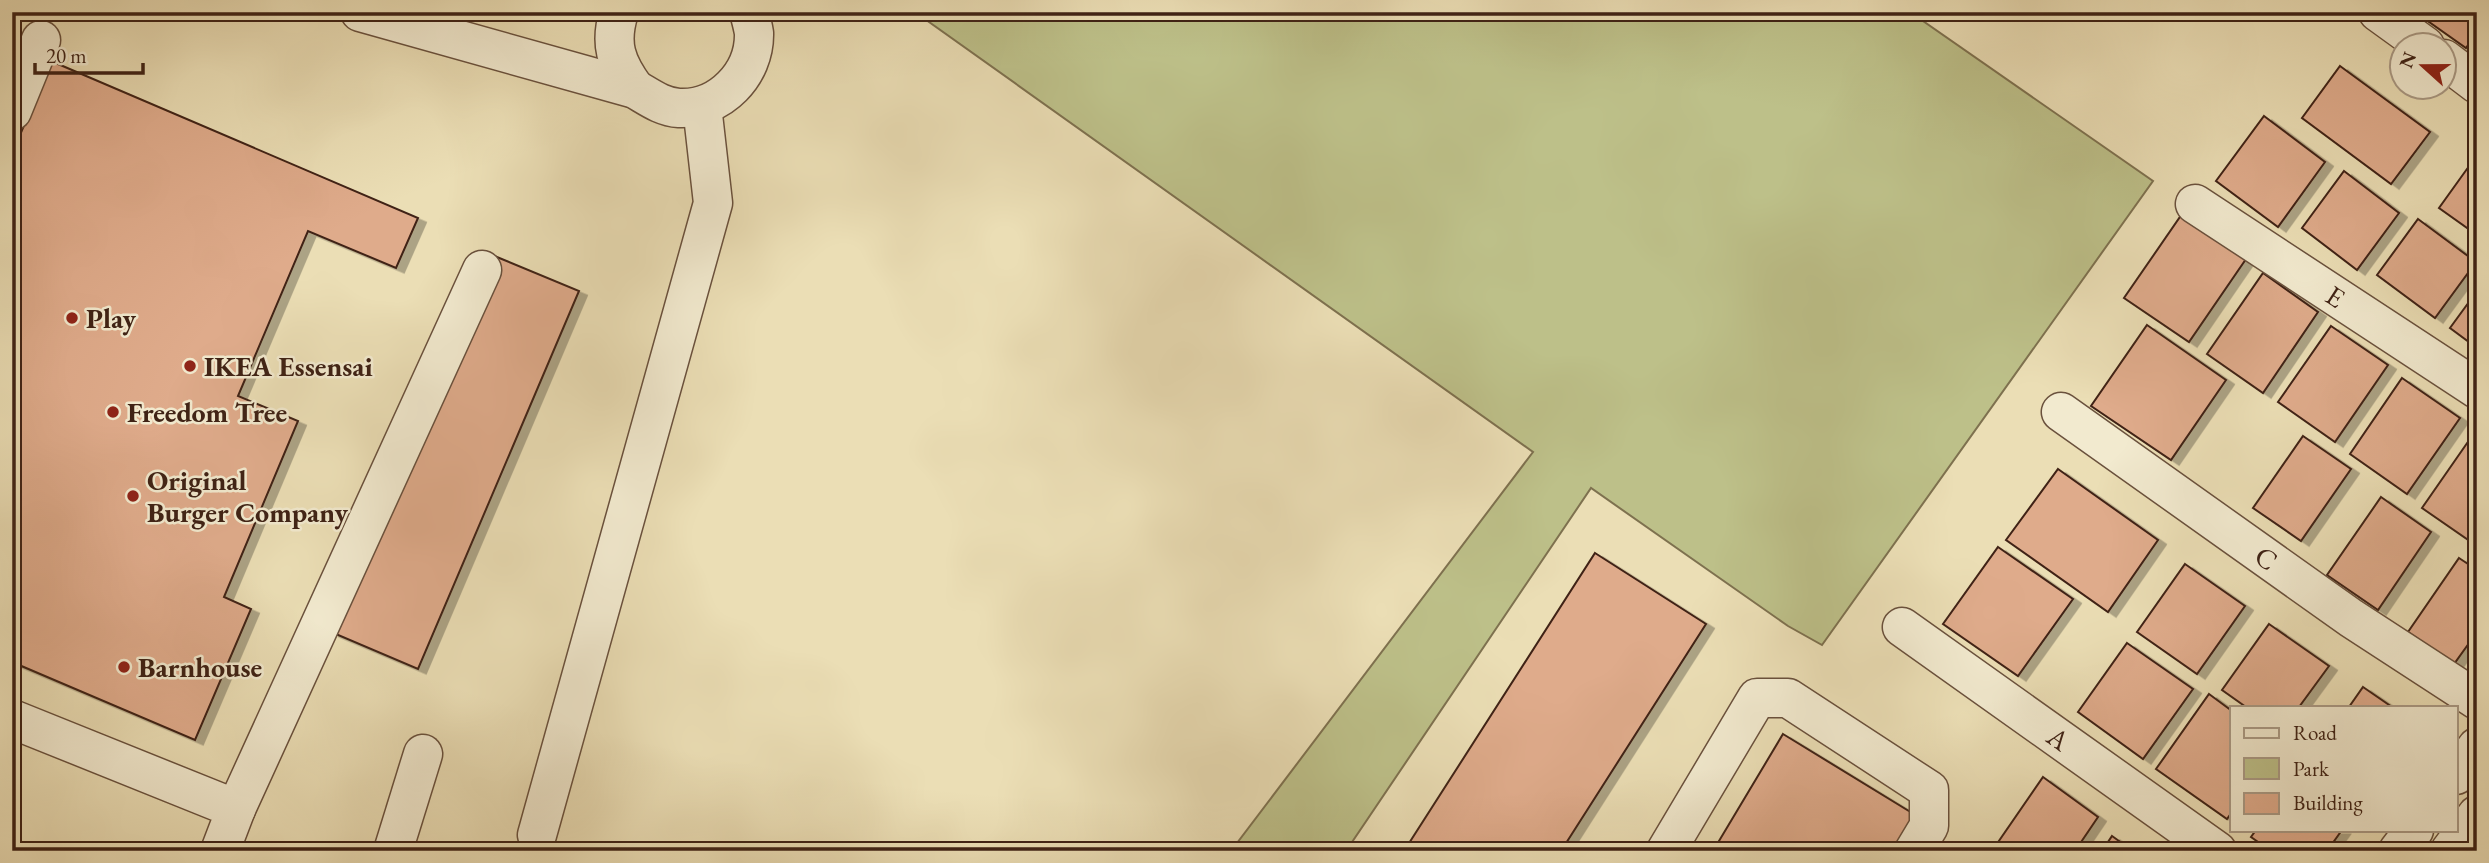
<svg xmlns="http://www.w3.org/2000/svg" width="2489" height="863" font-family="'EB Garamond',serif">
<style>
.green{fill:#bdc089;stroke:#7e714f;stroke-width:2}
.building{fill:#dfab8b;stroke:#3f2215;stroke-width:2;filter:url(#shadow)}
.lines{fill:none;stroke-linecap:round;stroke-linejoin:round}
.minor-casing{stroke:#6a513d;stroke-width:41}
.minor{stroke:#f2eacf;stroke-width:38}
.poi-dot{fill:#8f2418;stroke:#f2eacf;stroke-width:2.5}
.labels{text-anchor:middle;stroke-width:5;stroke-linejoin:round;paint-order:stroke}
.street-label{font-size:28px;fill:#3f2215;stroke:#f2eacf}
.poi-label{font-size:28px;font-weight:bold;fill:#3f2215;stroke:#f2eacf;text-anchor:start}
</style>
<defs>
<filter id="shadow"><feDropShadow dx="8" dy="4.5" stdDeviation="0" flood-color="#0004"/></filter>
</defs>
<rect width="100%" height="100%" fill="#ebdeb5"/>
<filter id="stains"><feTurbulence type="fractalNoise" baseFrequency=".00286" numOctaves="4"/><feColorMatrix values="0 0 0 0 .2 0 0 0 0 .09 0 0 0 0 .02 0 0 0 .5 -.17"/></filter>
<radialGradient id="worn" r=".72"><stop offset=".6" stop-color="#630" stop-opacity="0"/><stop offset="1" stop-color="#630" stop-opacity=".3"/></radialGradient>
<polygon class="green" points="915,12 1910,12 2153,181 1822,645 1788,626 1591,488 1346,851 1231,851 1533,452"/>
<g class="building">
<polygon points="2415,12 2477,12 2477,32 2466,48"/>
<polygon points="51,61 418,218 396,268 308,231 238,396 298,421 224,597 251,609 195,740 12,662 12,154"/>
<polygon points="2340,66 2430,132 2391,184 2302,118"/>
<polygon points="2264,116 2325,162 2278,227 2216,181"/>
<polygon points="2477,155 2477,235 2439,208"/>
<polygon points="2344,171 2399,213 2357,270 2302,228"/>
<polygon points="2182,214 2246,259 2189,342 2124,298"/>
<polygon points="2418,219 2476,262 2435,318 2377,275"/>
<polygon points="492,255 579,291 418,669 331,632"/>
<polygon points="2263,273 2318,312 2263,393 2207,354"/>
<polygon points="2477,291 2477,348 2450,328"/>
<polygon points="2147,325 2226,380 2171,460 2091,406"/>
<polygon points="2331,326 2388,365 2335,442 2278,402"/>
<polygon points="2402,378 2460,418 2407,494 2350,454"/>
<polygon points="2303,436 2351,469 2301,541 2253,508"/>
<polygon points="2472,436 2477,439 2477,546 2422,508"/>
<polygon points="2058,469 2158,540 2108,612 2006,540"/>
<polygon points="2381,497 2431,532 2378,610 2327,575"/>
<polygon points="1998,547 2073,599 2018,676 1943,624"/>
<polygon points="1595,553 1706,624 1561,851 1404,851"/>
<polygon points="2459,558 2477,570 2477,632 2454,664 2408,632"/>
<polygon points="2185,564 2245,606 2197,674 2137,632"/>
<polygon points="2269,624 2329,666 2299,707 2246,707 2222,690"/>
<polygon points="2127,643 2193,689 2143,759 2078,712"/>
<polygon points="2363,687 2392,707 2349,707"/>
<polygon points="2209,694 2232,711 2232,812 2227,819 2156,769"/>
<polygon points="1783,734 1917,816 1896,851 1713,851"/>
<polygon points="2043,777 2098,817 2075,851 1992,851"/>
<polygon points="2256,830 2342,830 2327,851 2271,851 2251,837"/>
<polygon points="2112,836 2133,851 2102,851"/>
</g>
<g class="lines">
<g class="minor-casing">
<g id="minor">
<path d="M 360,12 L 635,89 C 649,97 662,107 679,108 C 720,110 755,74 754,33 C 753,27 751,19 749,12"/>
<path d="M 619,12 C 609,44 616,63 635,89"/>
<polyline points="2378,12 2425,46"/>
<polyline points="2444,59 2477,84"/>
<polyline points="12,111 41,40"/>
<path id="s1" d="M 2195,204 L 2477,389"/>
<path id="s2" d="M 2061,412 L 2351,618 L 2477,700"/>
<path id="s3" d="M 1902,627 L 2217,851"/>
<polyline points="12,719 236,809 220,851"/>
<polyline points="2456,775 2477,747"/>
<polyline points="236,809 482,270"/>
<polyline points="537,835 713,203 702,106"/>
<polyline points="393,851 423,754"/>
<polyline points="1666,851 1757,698 1788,698 1929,790 1929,826 1914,851"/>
<polyline points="2398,851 2414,830"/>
<polyline points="2450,851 2477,815"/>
</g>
</g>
<use href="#minor" class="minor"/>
</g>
<g class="poi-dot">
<circle cx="72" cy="318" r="7"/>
<circle cx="190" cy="366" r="7"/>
<circle cx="113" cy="412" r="7"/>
<circle cx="133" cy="496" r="7"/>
<circle cx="124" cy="667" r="7"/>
</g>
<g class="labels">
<g class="street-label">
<text dy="10" stroke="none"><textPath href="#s1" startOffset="168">E</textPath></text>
<text dy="10" stroke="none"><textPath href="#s2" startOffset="252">C</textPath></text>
<text dy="10" stroke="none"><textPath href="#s3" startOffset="192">A</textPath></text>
</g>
<g class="poi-label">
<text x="86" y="328">Play</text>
<text x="204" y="376">IKEA Essensai</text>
<text x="127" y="422">Freedom Tree</text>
<text x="147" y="490">Original<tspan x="147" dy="32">Burger Company</tspan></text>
<text x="138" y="677">Barnhouse</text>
</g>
</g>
<rect width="2489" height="863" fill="none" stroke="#ebdeb5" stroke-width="42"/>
<rect x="14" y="14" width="2461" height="835" fill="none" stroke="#3f2215" stroke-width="3.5"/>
<rect x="21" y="21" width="2447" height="821" fill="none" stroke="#3f2215" stroke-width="2"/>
<rect x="2230" y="706" width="228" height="126" fill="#f2eacf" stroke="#aa9a85" stroke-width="2"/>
<rect x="2244" y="728" width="35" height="10" fill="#f2eacf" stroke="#aa9a85" stroke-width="2"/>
<text x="2293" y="740" font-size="21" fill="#3f2215">Road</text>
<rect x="2244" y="758" width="35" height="21" fill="#bdc089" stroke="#aa9a85" stroke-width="2"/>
<text x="2293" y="776" font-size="21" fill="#3f2215">Park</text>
<rect x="2244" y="793" width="35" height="21" fill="#dfab8b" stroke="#aa9a85" stroke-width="2"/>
<text x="2293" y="810" font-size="21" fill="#3f2215">Building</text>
<g transform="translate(2423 66) rotate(291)"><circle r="33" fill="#f2eacf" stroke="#aa9a85" stroke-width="2"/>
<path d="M0-5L12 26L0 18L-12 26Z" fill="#8f2418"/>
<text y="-10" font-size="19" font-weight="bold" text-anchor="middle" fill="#3f2215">N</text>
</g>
<path d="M35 63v10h108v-10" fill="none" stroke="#3f2215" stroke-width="3.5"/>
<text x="46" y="63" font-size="21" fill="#3f2215" stroke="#f2eacf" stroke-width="5" paint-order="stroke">20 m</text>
<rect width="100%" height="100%" filter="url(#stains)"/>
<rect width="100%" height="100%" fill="url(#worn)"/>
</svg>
